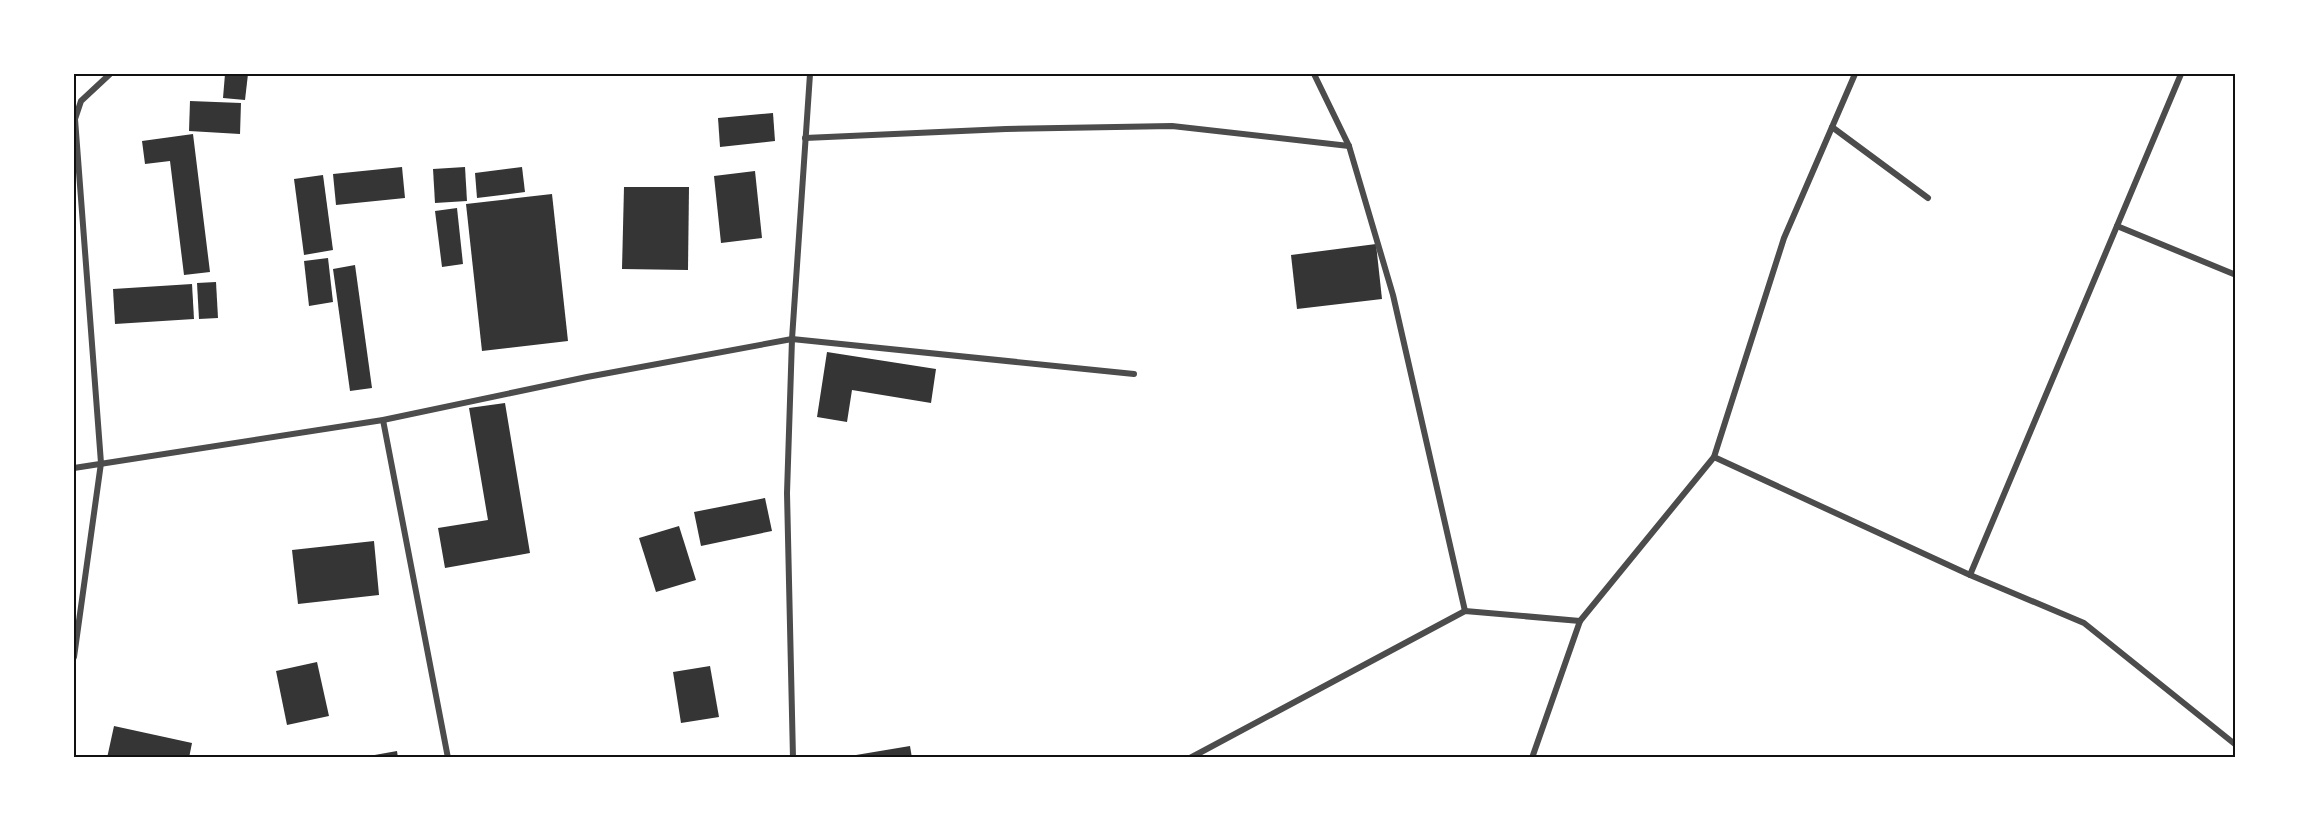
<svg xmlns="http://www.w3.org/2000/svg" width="2309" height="831" font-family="Arial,sans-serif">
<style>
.building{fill:#353535}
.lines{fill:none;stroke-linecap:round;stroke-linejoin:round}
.minor{stroke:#4c4c4c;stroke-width:6}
.neatline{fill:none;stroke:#111;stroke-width:2}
</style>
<rect width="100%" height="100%" fill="#fff"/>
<g class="building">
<polygon points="225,74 248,74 245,100 223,98"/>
<polygon points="190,101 241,103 240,134 189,131"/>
<polygon points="773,113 775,141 720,147 718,118"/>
<polygon points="193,134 210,272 184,275 170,161 145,164 142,141"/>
<polygon points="402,167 405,198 336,205 333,174"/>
<polygon points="465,167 467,201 435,203 433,169"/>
<polygon points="522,167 525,192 477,198 475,173"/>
<polygon points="755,171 762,238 721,243 714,176"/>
<polygon points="323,175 333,250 304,255 294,179"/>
<polygon points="624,187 689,187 688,270 622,269"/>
<polygon points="552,194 568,341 482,351 466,204"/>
<polygon points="457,208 463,264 442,267 435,211"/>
<polygon points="1376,244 1382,299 1297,309 1291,255"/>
<polygon points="328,258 333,302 309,306 304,261"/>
<polygon points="355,265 372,388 350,391 333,269"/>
<polygon points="216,282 218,318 199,319 197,283"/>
<polygon points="192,284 194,319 115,324 113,289"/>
<polygon points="827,352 936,369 931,403 852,390 847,422 817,417"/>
<polygon points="505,403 530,553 445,568 438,528 488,520 469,408"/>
<polygon points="765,498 772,531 701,546 694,512"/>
<polygon points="679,526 696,580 656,592 639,538"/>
<polygon points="374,541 379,595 298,604 292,550"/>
<polygon points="317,662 329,716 287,725 276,671"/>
<polygon points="710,666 719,717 681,723 673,672"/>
<polygon points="114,726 192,743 189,758 107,758"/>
<polygon points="910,746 912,758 857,758 856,755"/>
<polygon points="397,751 398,758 369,758 369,756"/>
</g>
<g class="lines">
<g class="minor">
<polyline points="1314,74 1349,146 1393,295 1465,611"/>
<polyline points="2181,74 1970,575 2084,623 2236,745"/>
<polyline points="1832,127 1928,198"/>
<polyline points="805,138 1006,129 1172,126 1349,146"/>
<polyline points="2117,226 2236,275"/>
<polyline points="383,420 448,758"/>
<polyline points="1714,457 1970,575"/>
<polyline points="74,468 383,420 587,377 792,339 1134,374"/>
<polyline points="74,657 101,463 75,119 81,101 110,74"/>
<polyline points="793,758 787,493 792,339 810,74"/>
<polyline points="1190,758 1465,611 1580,621"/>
<polyline points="1532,758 1580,621 1714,457 1784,238 1855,74"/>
</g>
</g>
<rect width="2309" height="831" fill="none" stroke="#ffffff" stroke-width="150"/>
<rect x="75" y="75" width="2159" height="681" class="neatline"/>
</svg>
